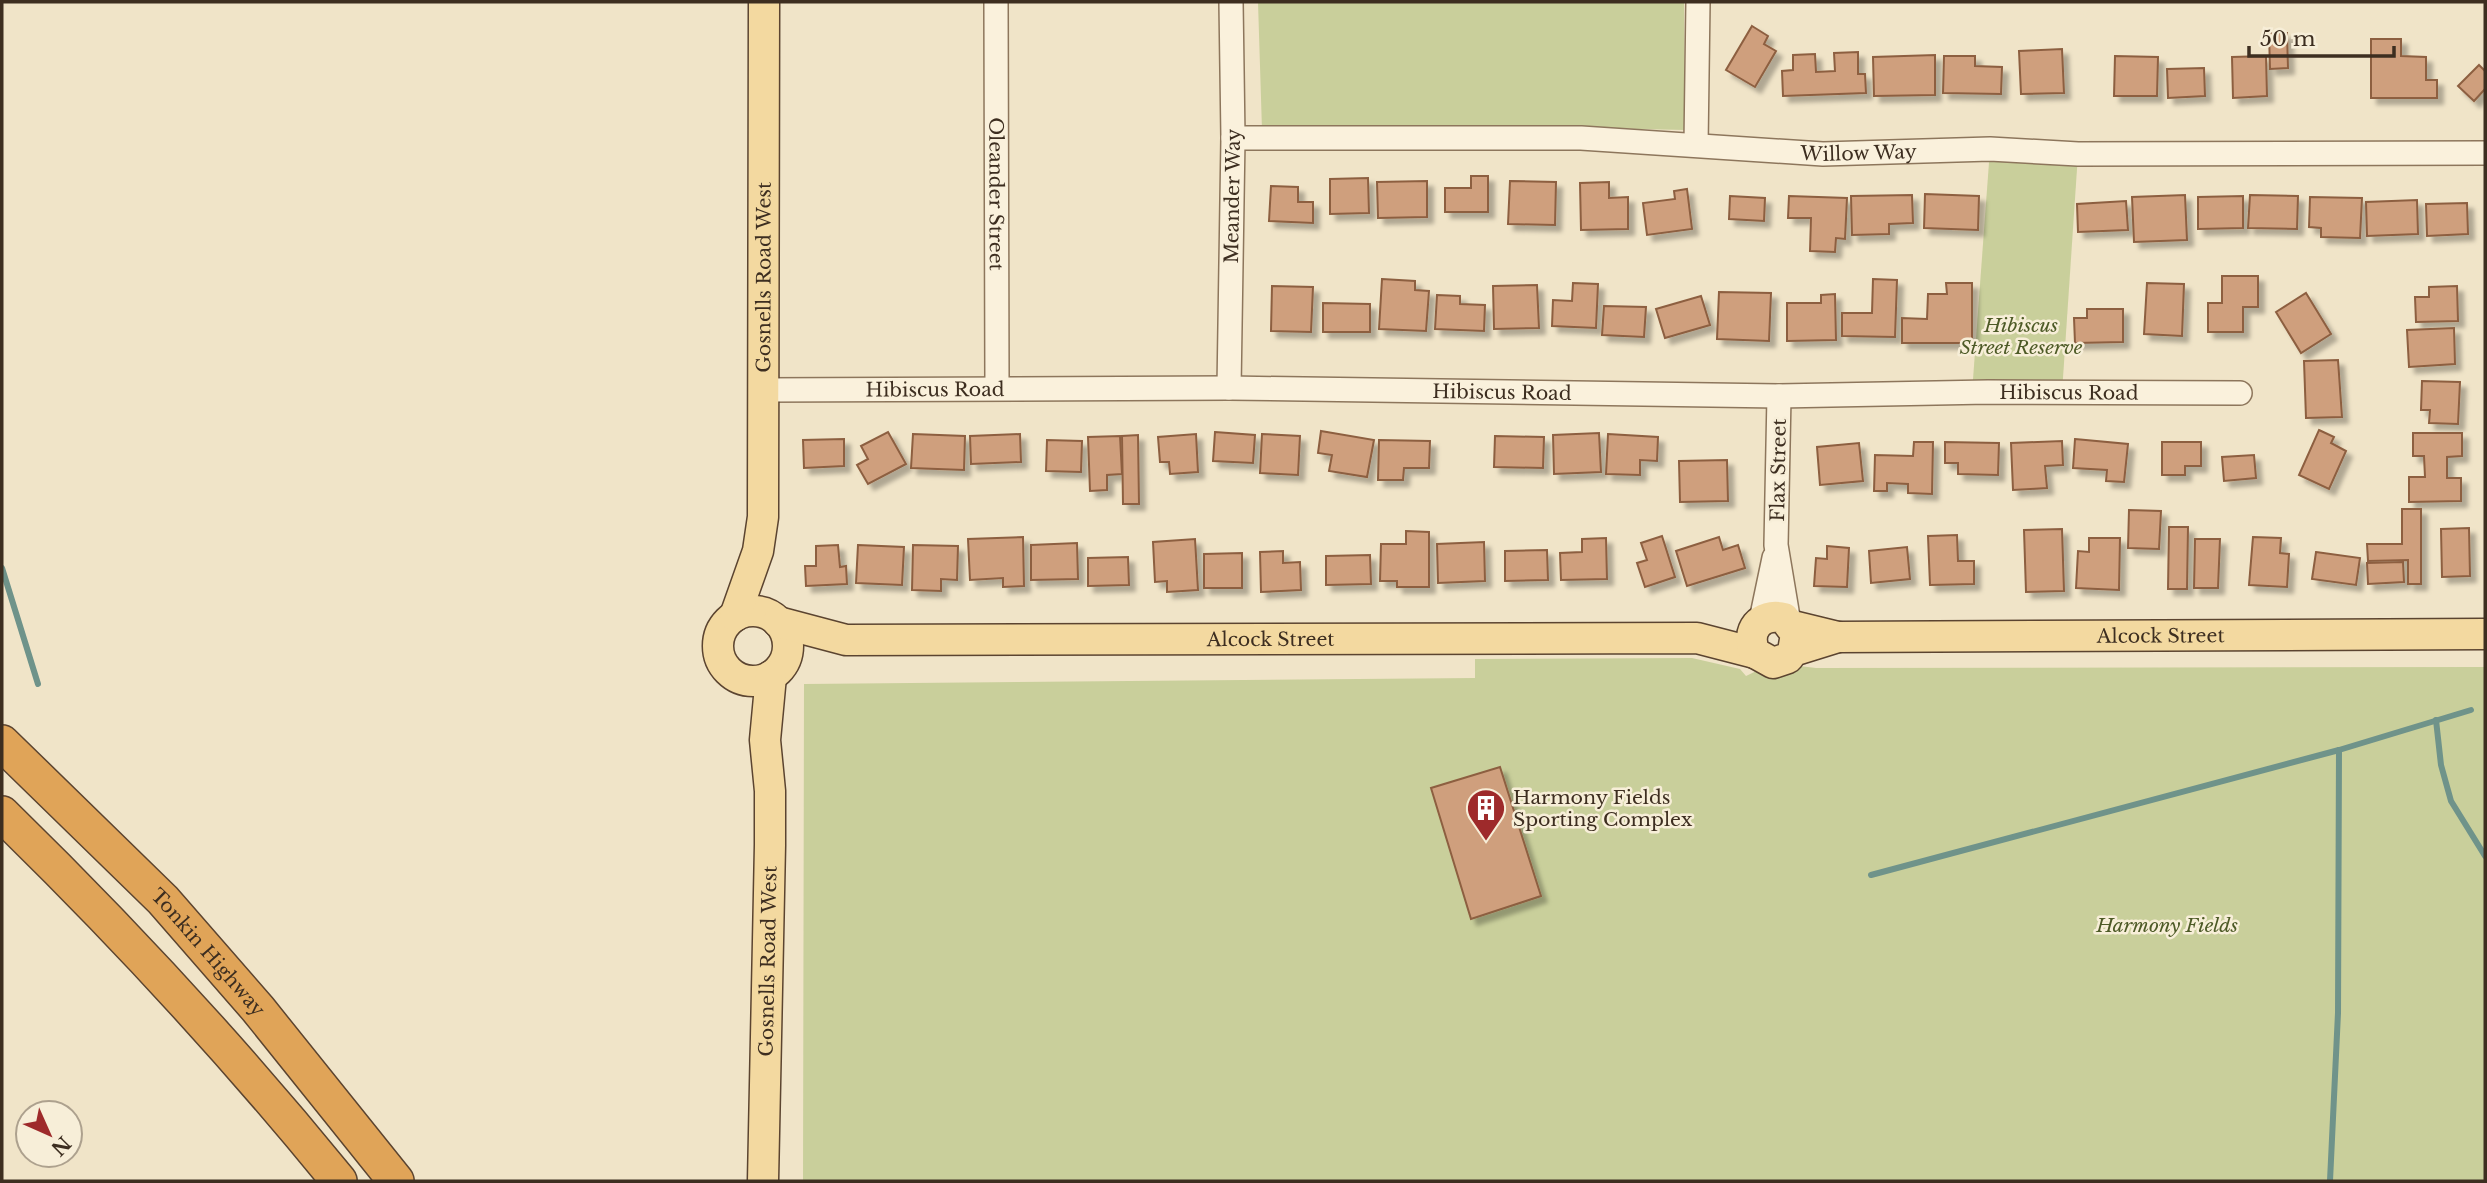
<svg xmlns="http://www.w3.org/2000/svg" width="2487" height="1183" font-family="'Libre Baskerville',serif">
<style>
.green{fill:#c9cf9b}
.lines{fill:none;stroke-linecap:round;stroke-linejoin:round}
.stream{stroke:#6f938a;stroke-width:6}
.building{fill:#cf9f7d;stroke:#8d5f41;stroke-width:2;filter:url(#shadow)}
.minor-casing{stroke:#8d765c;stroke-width:26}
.major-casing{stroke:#5b4430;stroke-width:33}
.highway-casing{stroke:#5b4430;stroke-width:38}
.minor{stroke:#faf1dc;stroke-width:23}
.major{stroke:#f3d9a0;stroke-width:30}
.highway{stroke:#e0a458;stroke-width:35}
.labels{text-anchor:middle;stroke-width:5;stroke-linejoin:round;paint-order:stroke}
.street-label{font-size:19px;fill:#3d2e20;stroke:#f7eed8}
.park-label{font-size:19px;font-style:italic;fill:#4d5a26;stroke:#f7eed8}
.poi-label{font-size:19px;fill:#3d2e20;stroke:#f7eed8;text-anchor:start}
</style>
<defs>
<filter id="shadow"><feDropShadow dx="6" dy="6" stdDeviation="2" flood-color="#0004"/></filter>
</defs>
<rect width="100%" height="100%" fill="#f0e4c8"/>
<g class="green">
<polygon points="1258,2 1684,2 1685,130 1503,126 1262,130"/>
<polygon points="1990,149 2078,154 2062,393 1972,393"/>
<polygon points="1692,658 1740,669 1746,676 1773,663 1816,668 2485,667 2485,1181 803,1181 804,684 1475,678 1475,659"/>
</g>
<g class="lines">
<g class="stream">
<polyline points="2,568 38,684"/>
<polyline points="2436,720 2441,765 2451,801 2485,856"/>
<polyline points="1871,875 2339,750 2471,710"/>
<polyline points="2330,1181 2338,1013 2339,750"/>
</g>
</g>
<g class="building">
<polygon points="1752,26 1768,36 1764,44 1776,51 1755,87 1726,70"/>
<polygon points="2269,33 2287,33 2288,68 2270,69"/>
<polygon points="2371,39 2401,39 2401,56 2426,57 2426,80 2437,80 2437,98 2371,98"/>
<polygon points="2062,49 2064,93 2021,94 2019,51"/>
<polygon points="1858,52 1858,74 1865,74 1866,93 1783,96 1782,71 1793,70 1793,55 1815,54 1816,72 1835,71 1834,53"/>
<polygon points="1935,55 1935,95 1874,96 1873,57"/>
<polygon points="1944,56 1975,56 1975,66 2002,67 2001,94 1943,93"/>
<polygon points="2115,56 2158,57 2157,96 2114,96"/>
<polygon points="2266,56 2267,96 2233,98 2232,57"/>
<polygon points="2479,65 2485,71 2485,89 2474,101 2458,86"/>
<polygon points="2204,68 2205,96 2168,98 2167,69"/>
<polygon points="1471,176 1488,176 1488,212 1445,212 1445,188 1471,188"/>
<polygon points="1368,178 1369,213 1330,214 1330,179"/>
<polygon points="1427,181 1427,217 1378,218 1377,182"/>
<polygon points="1510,181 1556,182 1555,225 1508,224"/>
<polygon points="1609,182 1609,198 1628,197 1628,229 1581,230 1580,183"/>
<polygon points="1271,186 1298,187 1298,202 1313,202 1313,223 1269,221"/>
<polygon points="1687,189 1692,229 1647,235 1643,203 1675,199 1674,191"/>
<polygon points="1925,194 1979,196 1978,230 1924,228"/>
<polygon points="1912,195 1913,223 1889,224 1889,234 1852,235 1851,196"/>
<polygon points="2185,195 2187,240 2134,242 2132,197"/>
<polygon points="2250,195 2298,196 2297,229 2248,228"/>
<polygon points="1730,196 1765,198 1764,221 1729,219"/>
<polygon points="1789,196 1847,198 1845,239 1836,238 1835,252 1810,251 1811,218 1788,218"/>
<polygon points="2243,196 2243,228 2198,229 2198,197"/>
<polygon points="2310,197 2362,198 2360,238 2321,237 2321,228 2309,227"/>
<polygon points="2417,200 2418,234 2367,236 2366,202"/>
<polygon points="2126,201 2128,230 2078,232 2077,204"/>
<polygon points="2467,203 2468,234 2427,236 2426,204"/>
<polygon points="2222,276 2258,276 2258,307 2243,307 2243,332 2208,332 2208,303 2222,303"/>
<polygon points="1382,279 1415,281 1415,290 1429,291 1426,331 1379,329"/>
<polygon points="1873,279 1897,280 1895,337 1842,336 1842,313 1872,313"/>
<polygon points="1573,283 1598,284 1596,328 1552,326 1553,300 1572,301"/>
<polygon points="1946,283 1972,283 1972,343 1902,343 1902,318 1927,319 1928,294 1947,294"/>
<polygon points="2147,283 2184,284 2182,336 2144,334"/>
<polygon points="1537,285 1539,328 1494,329 1493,286"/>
<polygon points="1272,286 1313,287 1311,332 1271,331"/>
<polygon points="2457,286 2458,321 2416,322 2415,297 2429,297 2429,287"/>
<polygon points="1719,292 1771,293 1769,341 1717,339"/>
<polygon points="2306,293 2331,334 2301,353 2276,312"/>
<polygon points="1835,294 1836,340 1787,341 1787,303 1821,303 1821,295"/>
<polygon points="1437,295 1460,296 1460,304 1485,305 1484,331 1435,329"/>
<polygon points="1701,296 1710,325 1665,338 1656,309"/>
<polygon points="1323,303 1370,304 1370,332 1323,332"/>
<polygon points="1604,306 1646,307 1644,337 1602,335"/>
<polygon points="2087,309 2123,309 2123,342 2075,343 2074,318 2087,318"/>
<polygon points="2454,328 2455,364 2409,367 2407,330"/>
<polygon points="2338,360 2342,417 2306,418 2304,361"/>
<polygon points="2422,381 2460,382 2458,424 2429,423 2430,410 2421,410"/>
<polygon points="2319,430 2334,437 2331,443 2346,451 2329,489 2299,475"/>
<polygon points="1321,431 1374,440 1367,477 1329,471 1332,455 1318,453"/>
<polygon points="888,432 906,464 868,484 857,465 868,459 861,446"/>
<polygon points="1215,432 1255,435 1253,463 1213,461"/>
<polygon points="1599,433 1601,472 1554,474 1553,435"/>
<polygon points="2413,433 2462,433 2462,456 2447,457 2447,478 2461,478 2461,501 2409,502 2409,477 2425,477 2424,456 2413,456"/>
<polygon points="913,434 965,436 964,470 911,468"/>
<polygon points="1020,434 1021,462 971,464 970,436"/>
<polygon points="1196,434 1198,472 1170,474 1169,462 1160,462 1158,437"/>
<polygon points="1262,434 1300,436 1298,475 1260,473"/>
<polygon points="1608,434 1658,437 1657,461 1640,460 1640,475 1606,474"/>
<polygon points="1138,435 1139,504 1123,504 1122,436"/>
<polygon points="1120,436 1122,474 1107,475 1107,490 1090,491 1088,437"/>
<polygon points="1495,436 1544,437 1543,468 1494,467"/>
<polygon points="844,439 844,466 804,468 803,440"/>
<polygon points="2075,439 2128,444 2124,482 2106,481 2107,470 2073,468"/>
<polygon points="1047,440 1082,441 1081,472 1046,471"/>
<polygon points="1379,440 1430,441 1429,468 1404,468 1403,480 1378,480"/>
<polygon points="2062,441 2063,465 2045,466 2047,488 2013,490 2011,443"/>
<polygon points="1914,442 1933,442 1932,494 1908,493 1908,484 1887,483 1887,491 1874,491 1875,455 1913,456"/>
<polygon points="1945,442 1999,443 1998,475 1958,474 1958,463 1945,463"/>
<polygon points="2162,442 2201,442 2201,466 2185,466 2185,475 2162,475"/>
<polygon points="1859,443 1863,481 1820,485 1817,447"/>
<polygon points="2254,455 2256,478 2224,481 2222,457"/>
<polygon points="1727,460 1728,501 1680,502 1679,461"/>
<polygon points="2402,509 2421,509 2421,584 2408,584 2408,560 2368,561 2367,544 2402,544"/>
<polygon points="2129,510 2161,511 2159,549 2128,548"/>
<polygon points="2169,527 2188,527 2187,589 2168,589"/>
<polygon points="2469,528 2470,576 2442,577 2441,529"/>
<polygon points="2062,529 2064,591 2026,592 2024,530"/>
<polygon points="1406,531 1429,532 1429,587 1397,587 1397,581 1380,581 1381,544 1406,544"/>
<polygon points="1957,535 1958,561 1974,561 1974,584 1930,585 1928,536"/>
<polygon points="1662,536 1675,577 1645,587 1637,563 1647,560 1641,543"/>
<polygon points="1023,537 1024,586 1003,587 1003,578 970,580 968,539"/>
<polygon points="1719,537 1723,550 1738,545 1745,568 1687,586 1676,551"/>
<polygon points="2253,537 2281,538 2280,553 2289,554 2287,587 2249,585"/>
<polygon points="1606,538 1607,579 1561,580 1560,553 1582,552 1582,539"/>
<polygon points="2089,538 2120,538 2119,590 2076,588 2078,551 2089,552"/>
<polygon points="1195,539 1198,590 1167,592 1167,581 1155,582 1153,542"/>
<polygon points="2195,539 2220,539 2218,588 2194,588"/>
<polygon points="1484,542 1485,581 1438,583 1437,544"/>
<polygon points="1077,543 1078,579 1031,580 1031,545"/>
<polygon points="838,545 840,567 846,566 847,584 806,586 805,566 816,566 816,546"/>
<polygon points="858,545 904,547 902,585 856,583"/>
<polygon points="913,545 958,546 957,580 941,579 941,591 912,590"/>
<polygon points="1827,546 1849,548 1847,587 1814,586 1816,558 1827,559"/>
<polygon points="1907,547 1910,579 1871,583 1869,551"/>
<polygon points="1547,550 1548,580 1505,581 1505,551"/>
<polygon points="1283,551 1283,563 1300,562 1301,590 1261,592 1260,552"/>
<polygon points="2316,552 2360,558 2356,585 2312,579"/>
<polygon points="1242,553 1242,588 1204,588 1204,554"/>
<polygon points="1370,555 1371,584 1326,585 1326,556"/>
<polygon points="1128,557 1129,585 1088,586 1088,558"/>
<polygon points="2403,562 2404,582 2368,584 2367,563"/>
<polygon points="1500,767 1541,896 1471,919 1431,788"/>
</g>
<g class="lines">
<g class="minor-casing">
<g id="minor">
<path id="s1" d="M 996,2 L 997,388"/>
<path id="s2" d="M 1233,138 L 1581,138 L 1823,154 L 1990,149 L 2078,154 L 2485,153"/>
<polyline points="1696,145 1698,2"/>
<path id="s3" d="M 1229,388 L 1233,138 L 1231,2"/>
<path id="s4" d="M 765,390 L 1229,388 L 1779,396 L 1988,392 L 2240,393"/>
<polyline points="1779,396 1776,545 1789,623"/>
<polyline points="1761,620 1774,558"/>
</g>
</g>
<g class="major-casing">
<g id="major">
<circle cx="753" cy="646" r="35"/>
<path id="s5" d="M 735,616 L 758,551 L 763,517 L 764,2"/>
<path id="s6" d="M 778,622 L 846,640 L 1697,638 L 1755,653"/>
<path id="s7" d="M 1793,626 L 1838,637 L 2485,634"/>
<path d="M 1793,651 L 1796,634 L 1784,618 C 1760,612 1745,631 1755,653 L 1773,663 L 1788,658 L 1793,651 L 1838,637"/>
<path id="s8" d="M 763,1181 L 770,845 L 770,791 L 765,740 L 771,676"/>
</g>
</g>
<g class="highway-casing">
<g id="highway">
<path id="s9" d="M 2,743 L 163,900 L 258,1009 L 396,1181"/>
<path d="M 2,814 C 121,930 234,1052 339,1181"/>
</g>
</g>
<use href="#minor" class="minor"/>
<use href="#major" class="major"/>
<use href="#highway" class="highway"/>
</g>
<defs>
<g id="building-pin" transform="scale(2.0125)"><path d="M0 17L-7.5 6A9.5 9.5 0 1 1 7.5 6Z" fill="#9e2a2b" stroke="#f7eed8"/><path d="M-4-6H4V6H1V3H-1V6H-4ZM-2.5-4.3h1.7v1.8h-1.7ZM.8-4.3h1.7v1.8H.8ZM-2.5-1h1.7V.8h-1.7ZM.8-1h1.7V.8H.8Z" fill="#fff"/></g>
</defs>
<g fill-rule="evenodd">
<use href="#building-pin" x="1486" y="808"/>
</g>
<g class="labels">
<g class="street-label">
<text dy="7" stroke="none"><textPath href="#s2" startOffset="626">Willow Way</textPath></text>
<text dy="7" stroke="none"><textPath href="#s1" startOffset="192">Oleander Street</textPath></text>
<text dy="7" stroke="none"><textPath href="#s3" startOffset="192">Meander Way</textPath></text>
<text dy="7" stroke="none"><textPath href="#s5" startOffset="343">Gosnells Road West</textPath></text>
<text dy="7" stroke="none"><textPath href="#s4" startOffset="170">Hibiscus Road</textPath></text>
<text dy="7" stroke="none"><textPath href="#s4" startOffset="737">Hibiscus Road</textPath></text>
<text dy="7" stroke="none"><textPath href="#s4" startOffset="1304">Hibiscus Road</textPath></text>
<text transform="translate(1778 470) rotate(-89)" y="7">Flax Street</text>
<text dy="7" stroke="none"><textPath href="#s7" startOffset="369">Alcock Street</textPath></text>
<text dy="7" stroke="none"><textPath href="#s6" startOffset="495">Alcock Street</textPath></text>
<text dy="7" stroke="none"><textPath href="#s9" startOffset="294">Tonkin Highway</textPath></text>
<text dy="7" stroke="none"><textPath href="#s8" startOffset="220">Gosnells Road West</textPath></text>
</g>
<g class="park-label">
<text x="2021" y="332">Hibiscus<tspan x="2021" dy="22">Street Reserve</tspan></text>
<text x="2167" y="932">Harmony Fields</text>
</g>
<g class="poi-label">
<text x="1513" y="804">Harmony Fields<tspan x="1513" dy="22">Sporting Complex</tspan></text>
</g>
</g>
<rect width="2487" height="1183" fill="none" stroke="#3d2e20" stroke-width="7"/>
<g transform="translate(49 1134) rotate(135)"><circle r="33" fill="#f7eed8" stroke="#ada18e" stroke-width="2"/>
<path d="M0-5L12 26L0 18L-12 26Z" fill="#9e2a2b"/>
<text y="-10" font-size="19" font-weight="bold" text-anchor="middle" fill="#3d2e20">N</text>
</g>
<path d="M2249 46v10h145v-10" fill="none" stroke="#3d2e20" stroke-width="3.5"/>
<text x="2260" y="46" font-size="21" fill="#3d2e20" stroke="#f7eed8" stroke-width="5" paint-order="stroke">50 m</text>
</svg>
